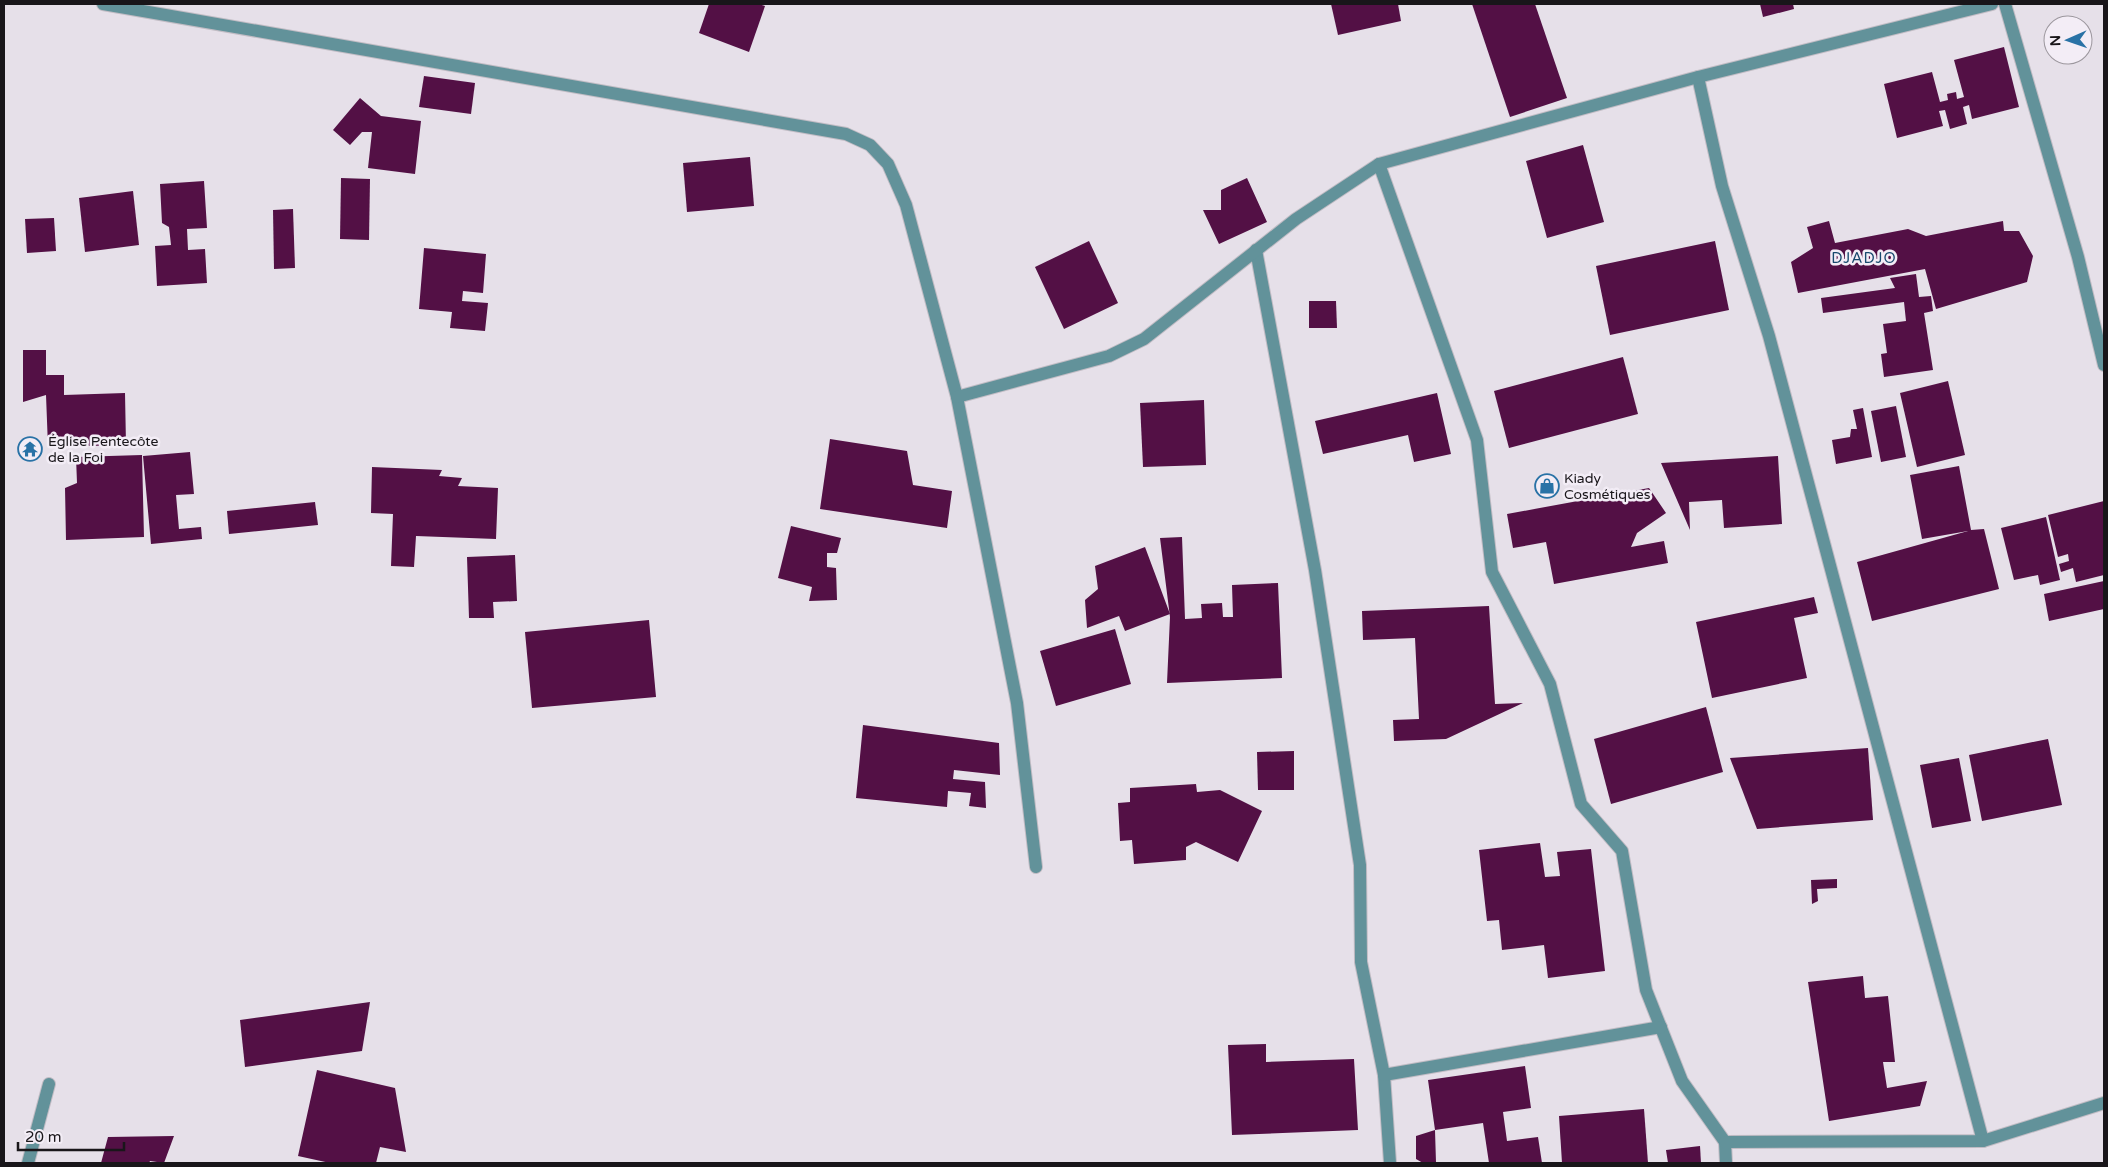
<svg xmlns="http://www.w3.org/2000/svg" width="2108" height="1167" font-family="'Varela Round',sans-serif">
<style>
.building{fill:#531045}
.lines{fill:none;stroke-linecap:round;stroke-linejoin:round}
.minor-casing{stroke:#c1bcc4;stroke-width:14}
.minor{stroke:#62929a;stroke-width:12}
.labels{text-anchor:middle;stroke-width:5;stroke-linejoin:round;paint-order:stroke}
.poi-label{font-size:14px;fill:#19161a;stroke:#f3edf6;text-anchor:start}
.neighbourhood-label{font-size:15px;letter-spacing:1px;fill:#17496d;stroke:#f3edf6}
</style>
<rect width="100%" height="100%" fill="#e6e0e9"/>
<g class="building">
<polygon points="709,4 759,4 765,6 749,52 699,33"/>
<polygon points="1331,4 1398,4 1401,21 1338,35"/>
<polygon points="1472,4 1535,4 1567,98 1510,117"/>
<polygon points="1760,4 1793,4 1794,9 1763,17"/>
<polygon points="2004,47 2019,107 1972,119 1969,105 1963,107 1967,124 1950,129 1945,110 1939,111 1943,126 1897,138 1884,84 1932,72 1940,102 1948,100 1947,94 1956,92 1957,99 1964,97 1954,60"/>
<polygon points="424,76 475,83 471,114 419,107"/>
<polygon points="360,98 381,116 421,121 415,174 368,168 372,132 362,132 350,145 333,130"/>
<polygon points="1583,145 1604,222 1547,238 1526,161"/>
<polygon points="750,157 754,206 687,212 683,163"/>
<polygon points="341,178 370,179 369,240 340,239"/>
<polygon points="1247,178 1267,222 1219,244 1203,210 1221,210 1221,190"/>
<polygon points="204,181 207,228 187,229 188,250 205,249 207,283 157,286 155,246 171,245 169,227 162,223 160,184"/>
<polygon points="133,191 139,245 85,252 79,198"/>
<polygon points="293,209 295,268 274,269 273,210"/>
<polygon points="54,218 56,251 27,253 25,219"/>
<polygon points="1829,221 1835,243 1908,229 1926,236 2003,221 2004,231 2019,231 2033,256 2027,282 1936,309 1925,269 1798,293 1791,262 1813,248 1807,227"/>
<polygon points="1089,241 1118,303 1064,329 1035,267"/>
<polygon points="1715,241 1729,310 1610,335 1596,266"/>
<polygon points="424,248 486,254 483,293 463,291 462,301 488,303 485,331 450,328 452,312 419,309"/>
<polygon points="1916,274 1919,297 1931,296 1933,311 1924,313 1933,370 1884,377 1881,354 1887,353 1883,324 1906,321 1904,302 1823,313 1821,298 1895,288 1890,278"/>
<polygon points="1309,301 1336,301 1337,328 1309,328"/>
<polygon points="23,350 46,350 46,375 64,375 64,395 125,393 126,445 48,447 46,395 23,402"/>
<polygon points="1623,357 1638,414 1509,448 1494,391"/>
<polygon points="1948,381 1965,455 1917,467 1900,393"/>
<polygon points="1437,393 1451,454 1414,462 1408,435 1323,454 1315,421"/>
<polygon points="1204,400 1206,465 1143,467 1140,403"/>
<polygon points="1896,406 1906,457 1881,462 1871,411"/>
<polygon points="1863,408 1872,457 1836,464 1832,440 1850,437 1851,429 1857,429 1853,410"/>
<polygon points="830,439 907,451 913,485 952,491 947,528 820,509"/>
<polygon points="190,452 194,494 176,495 179,529 201,527 202,539 151,544 143,456"/>
<polygon points="142,455 144,537 66,540 65,488 77,483 76,457"/>
<polygon points="1778,456 1782,524 1724,528 1722,500 1689,502 1690,530 1661,463"/>
<polygon points="1959,466 1971,530 1984,529 1999,589 1872,621 1857,562 1968,531 1922,539 1910,475"/>
<polygon points="372,467 442,470 439,476 462,478 458,486 498,488 496,539 416,536 414,567 391,566 393,514 371,513"/>
<polygon points="1649,488 1666,513 1637,533 1631,547 1664,541 1668,563 1554,584 1546,542 1513,548 1507,514"/>
<polygon points="2104,501 2104,575 2076,582 2073,568 2061,572 2059,564 2069,561 2068,554 2058,557 2048,515"/>
<polygon points="315,502 318,525 229,534 227,511"/>
<polygon points="2046,517 2060,580 2040,585 2038,575 2014,580 2001,528"/>
<polygon points="791,526 841,538 837,553 827,553 827,567 836,568 837,600 809,601 812,587 778,578"/>
<polygon points="1182,537 1185,619 1202,618 1201,604 1222,603 1223,617 1233,617 1232,585 1278,583 1282,678 1167,683 1170,617 1160,538"/>
<polygon points="1145,547 1170,614 1125,631 1119,616 1087,628 1085,600 1098,589 1095,566"/>
<polygon points="515,555 517,601 493,602 494,618 469,618 467,557"/>
<polygon points="2104,581 2104,609 2049,621 2044,594"/>
<polygon points="1814,597 1818,613 1794,618 1807,678 1712,698 1696,622"/>
<polygon points="1489,606 1495,704 1523,703 1446,739 1394,741 1393,720 1419,719 1415,638 1363,640 1362,611"/>
<polygon points="649,620 656,697 532,708 525,632"/>
<polygon points="1115,629 1131,684 1056,706 1040,651"/>
<polygon points="1706,707 1723,772 1611,804 1594,739"/>
<polygon points="863,725 999,743 1000,775 954,770 953,779 985,782 986,808 969,806 971,793 948,791 947,807 856,798"/>
<polygon points="2048,739 2062,805 1982,821 1969,755"/>
<polygon points="1868,748 1873,820 1757,829 1730,758"/>
<polygon points="1294,751 1294,790 1258,790 1257,752"/>
<polygon points="1959,758 1971,821 1932,828 1920,765"/>
<polygon points="1196,784 1197,792 1220,790 1262,811 1238,862 1196,842 1186,847 1186,860 1134,864 1132,840 1120,841 1118,803 1130,802 1130,788"/>
<polygon points="1540,843 1545,877 1560,876 1557,852 1591,849 1605,971 1548,978 1544,945 1502,950 1499,920 1487,921 1479,850"/>
<polygon points="1837,879 1837,888 1817,889 1818,901 1812,904 1811,880"/>
<polygon points="1863,976 1865,998 1888,996 1895,1062 1883,1062 1887,1088 1927,1081 1920,1106 1829,1121 1808,982"/>
<polygon points="370,1002 362,1051 245,1067 240,1020"/>
<polygon points="1266,1044 1266,1062 1354,1059 1358,1130 1232,1135 1228,1045"/>
<polygon points="1525,1066 1531,1108 1503,1112 1507,1141 1538,1137 1542,1163 1489,1163 1483,1123 1435,1130 1428,1080"/>
<polygon points="317,1070 395,1088 406,1152 380,1147 376,1163 330,1163 298,1156"/>
<polygon points="1644,1109 1648,1163 1562,1163 1559,1116"/>
<polygon points="1435,1130 1436,1163 1423,1163 1416,1159 1416,1136"/>
<polygon points="174,1136 164,1163 150,1161 149,1163 101,1163 108,1137"/>
<polygon points="1700,1146 1701,1163 1668,1163 1666,1150"/>
</g>
<g class="lines">
<g class="minor-casing">
<g id="minor">
<polyline points="103,4 846,134 870,145 888,164 906,205 957,397 1017,703 1036,867"/>
<polyline points="2005,4 2078,257 2104,365"/>
<polyline points="1698,77 1722,186 1769,336 1983,1141"/>
<polyline points="1379,164 1477,440 1492,572 1550,684 1581,804 1622,851 1646,990 1682,1081 1725,1142 1726,1163"/>
<polyline points="1256,250 1315,570 1360,865 1361,962 1384,1075 1390,1163"/>
<polyline points="957,397 1109,356 1144,339 1296,219 1379,164 1698,77 1992,4"/>
<polyline points="1384,1075 1661,1027"/>
<polyline points="1725,1142 1983,1141 2104,1103"/>
<polyline points="28,1163 49,1084"/>
</g>
</g>
<use href="#minor" class="minor"/>
</g>
<defs>
<g id="temple-ring" transform="scale(1.25)"><circle r="9.5" fill="#f3edf6" stroke="#2972a6" stroke-width="1.5"/><path d="M0-6L5-2H3V0L6.5 2.5H4V6H1.5V3h-3V6H-4V2.5H-6.5L-3 0V-2H-5Z" fill="#2972a6"/></g>
<g id="shop-ring" transform="scale(1.25)"><circle r="9.5" fill="#f3edf6" stroke="#2972a6" stroke-width="1.5"/><path d="M-5-2.5h2.3a2.7 3.5 0 0 1 5.4 0H5L5.5 6h-11ZM-1.5-2.5h3a1.5 2.3 0 0 0-3 0Z" fill="#2972a6"/></g>
</defs>
<g fill-rule="evenodd">
<use href="#temple-ring" x="30" y="449"/>
<use href="#shop-ring" x="1547" y="486"/>
</g>
<g class="labels">
<g class="poi-label">
<text x="48" y="446">Église Pentecôte<tspan x="48" dy="16">de la Foi</tspan></text>
<text x="1564" y="483">Kiady<tspan x="1564" dy="16">Cosmétiques</tspan></text>
</g>
<g class="neighbourhood-label">
<text x="1864" y="263">DJADJO</text>
</g>
</g>
<rect width="2108" height="1167" fill="none" stroke="#19161a" stroke-width="10"/>
<g transform="translate(2068 40) rotate(268)"><circle r="24" fill="#f3edf6" stroke="#9c979e"/>
<path d="M0-4L9 19L0 12L-9 19Z" fill="#2972a6"/>
<text y="-8" font-size="14" font-weight="bold" text-anchor="middle" fill="#19161a">N</text>
</g>
<path d="M18 1142v8h106v-8" fill="none" stroke="#19161a" stroke-width="2.5"/>
<text x="25" y="1142" font-size="15" fill="#19161a" stroke="#f3edf6" stroke-width="4" paint-order="stroke">20 m</text>
</svg>
